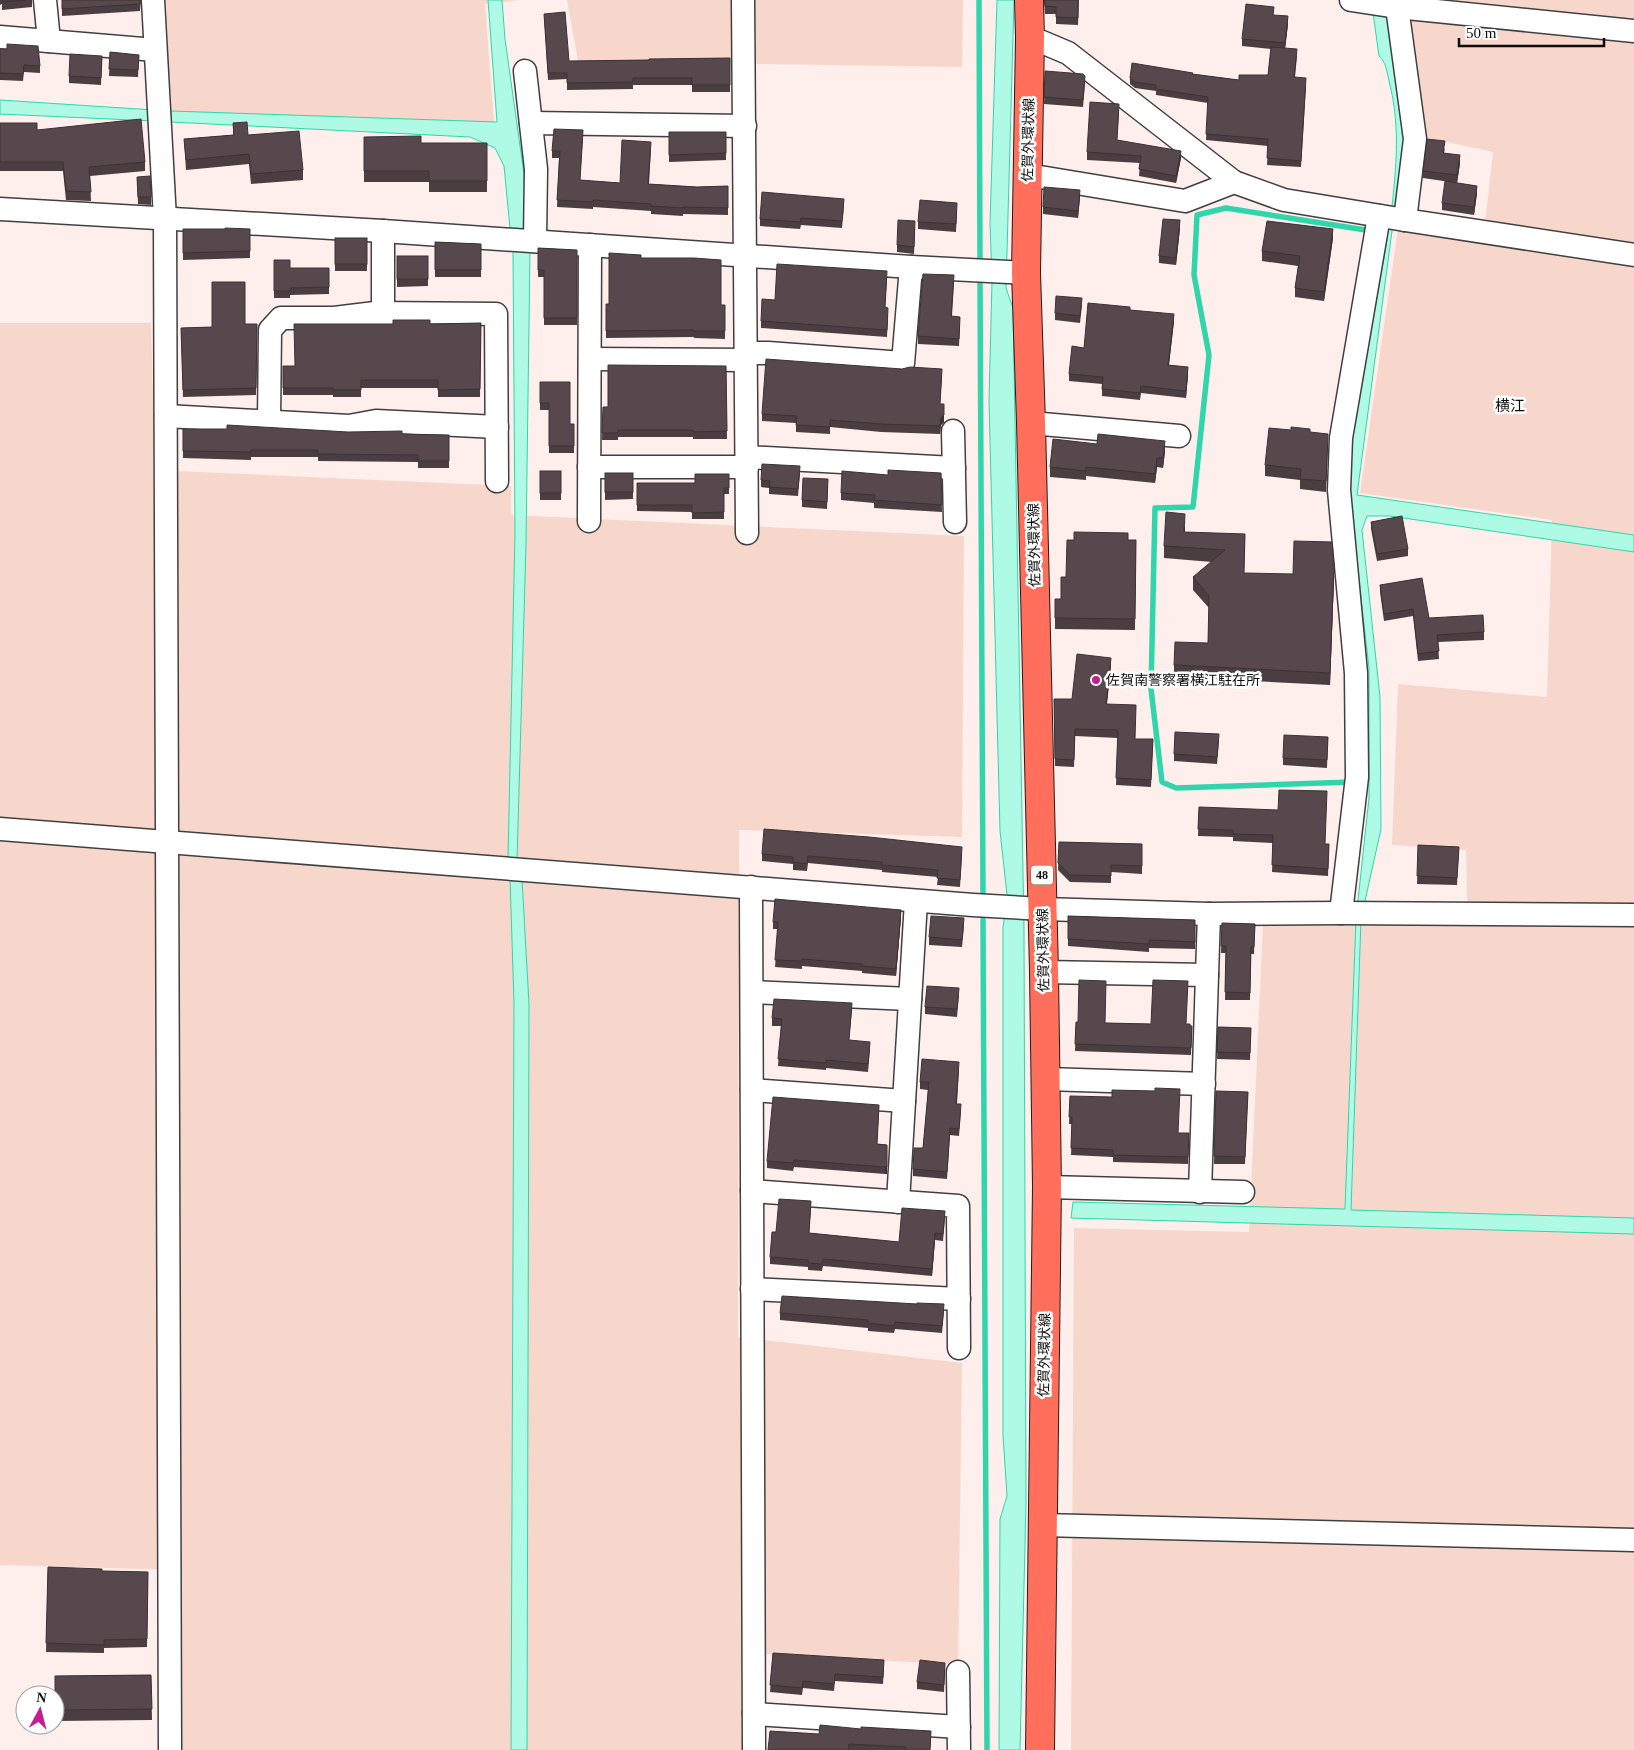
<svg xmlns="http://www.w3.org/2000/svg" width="1634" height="1750" font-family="'Times New Roman','Noto Sans JP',serif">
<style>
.farmland{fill:#f7d7cb}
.water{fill:#aefae5;stroke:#30d5ac}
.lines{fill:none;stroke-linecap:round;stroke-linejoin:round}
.stream{stroke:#30d5ac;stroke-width:5.5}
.minor-casing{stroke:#404040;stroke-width:25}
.major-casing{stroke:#1e1e1e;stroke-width:30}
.minor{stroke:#fff;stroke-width:22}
.major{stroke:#ff6f5c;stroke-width:28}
.wall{fill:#4a3e41}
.shaded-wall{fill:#3c3235}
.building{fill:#56484c;stroke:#3c3235}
.poi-dot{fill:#c51d91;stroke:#fff;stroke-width:2}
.labels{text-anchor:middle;stroke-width:5;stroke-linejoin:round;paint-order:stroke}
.shield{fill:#fff;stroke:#565656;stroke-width:1}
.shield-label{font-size:12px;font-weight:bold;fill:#0d0d0d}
.street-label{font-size:14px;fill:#0d0d0d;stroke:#fff}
.poi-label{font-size:14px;fill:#0d0d0d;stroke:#fff;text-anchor:start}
.neighbourhood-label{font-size:15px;fill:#0d0d0d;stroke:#fff}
</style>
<rect width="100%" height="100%" fill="#ffefec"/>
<g class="farmland">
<polygon points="163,0 520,0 485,4 494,122 170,118"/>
<polygon points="567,0 963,0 962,67 578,61"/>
<polygon points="1406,0 1634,0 1634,1750 1071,1750 1074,1228 1249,1232 1263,925 1468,925 1466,850 1392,845 1398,684 1547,697 1552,520 1360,493 1398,229 1483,240 1493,152 1419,136"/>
<polygon points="0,323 151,323 155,470 511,486 511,515 964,536 962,837 739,830 738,1337 962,1363 958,1672 948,1664 745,1653 743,1750 180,1750 178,1570 0,1565"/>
</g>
<g class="water">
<polygon points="488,0 502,0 505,39 524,174 526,229 510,228 504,166 495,148 470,137 171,122 171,111 497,122"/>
<polygon points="997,0 1014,0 1006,288 1013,308 1024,930 1026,1504 1020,1750 999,1750 1000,1519 1007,1496 1003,1435 1003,928 1007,895 1000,831 989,401 992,281 990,223"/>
<path d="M 1373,13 L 1391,17 L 1406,133 L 1403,170 L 1392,231 L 1357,495 L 1634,535 L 1634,552 L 1390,516 L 1367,516 L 1362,530 L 1380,697 L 1381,829 L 1361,919 L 1351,1210 L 1634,1218 L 1634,1234 L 1071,1218 L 1073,1202 L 1345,1209 L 1356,919 L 1369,798 L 1369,668 L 1349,493 L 1351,447 L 1387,240 L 1384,233 L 1390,226 C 1395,176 1402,131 1389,81 C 1387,72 1386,62 1379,56 Z"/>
<polygon points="0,100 154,110 154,121 0,114"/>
<polygon points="513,250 530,251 526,544 517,861 508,860 515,532"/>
<polygon points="510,878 522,879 529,1004 527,1750 511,1750 514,1003"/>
</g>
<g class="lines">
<g class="stream">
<polyline points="979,0 980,258"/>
<polyline points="980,279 983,895"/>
<polyline points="1352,782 1176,788 1162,782 1151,689 1155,508 1193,507 1209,355 1194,275 1197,215 1226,208 1372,231"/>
<polyline points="983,920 987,1750"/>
</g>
<g class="minor-casing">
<g id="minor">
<polyline points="45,0 49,41"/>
<polyline points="153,0 165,219 170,1750"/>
<polyline points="743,0 747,533"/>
<polyline points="1351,0 1397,7 1634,31"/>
<polyline points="1397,0 1397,7 1415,139 1405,220"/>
<polyline points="0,37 155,50"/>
<polyline points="1030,37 1068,53 1234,182 1284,200 1405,220 1634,255"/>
<polyline points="525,71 536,169 535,241"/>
<polyline points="531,123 745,126"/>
<polyline points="1028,175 1185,201 1234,182"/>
<polyline points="0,209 383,231 911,267 1026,273"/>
<polyline points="383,231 383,313"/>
<polyline points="746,353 768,353 903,363 911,267"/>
<polyline points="590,359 746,360"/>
<polyline points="166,416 349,426 376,421 497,427"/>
<polyline points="269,422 270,330 281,318 334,318 375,313 496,314 497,481"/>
<polyline points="1031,423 1179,436"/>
<polyline points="953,431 955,522"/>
<polyline points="747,457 954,468"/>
<polyline points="589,467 747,467"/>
<polyline points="589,521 590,245"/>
<polyline points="0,829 973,905 1043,909 1209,914 1341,913 1634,915"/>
<polyline points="751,887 754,1750"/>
<polyline points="1341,913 1357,777 1356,673 1339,490 1341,438 1379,216"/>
<polyline points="1044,972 1207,975"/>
<polyline points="752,992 910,999"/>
<polyline points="1046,1079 1204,1084"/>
<polyline points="752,1090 904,1101"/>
<polyline points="1047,1187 1243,1192"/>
<polyline points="752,1191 958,1206 959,1348"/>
<polyline points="1200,1192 1209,914"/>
<polyline points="898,1202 916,901"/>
<polyline points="752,1289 959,1299"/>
<polyline points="1042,1525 1634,1540"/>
<polyline points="958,1672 959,1750"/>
<polyline points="754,1714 959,1727"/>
</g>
</g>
<g class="major-casing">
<polyline id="major" points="1029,0 1030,37 1026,273 1031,423 1044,972 1047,1187 1040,1750"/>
</g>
<use href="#minor" class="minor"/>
<use href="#major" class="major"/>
</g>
<g class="wall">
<polygon points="0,0 32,0 32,7 2,10 2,4 0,5"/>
<polygon points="62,0 141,0 140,11 62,16"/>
<polygon points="1044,0 1079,0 1078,25 1056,24 1056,14 1045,14"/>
<polygon points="544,14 569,61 649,60 730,58 730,92 692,92 692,85 633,85 633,89 567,90 567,79 548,80"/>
<polygon points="1274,15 1288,24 1285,48 1297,56 1295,77 1306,85 1301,167 1267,165 1268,146 1206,140 1208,103 1156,95 1156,91 1135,88 1130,84 1130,78 1192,74 1239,80 1268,75 1271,49 1242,46 1242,39"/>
<polygon points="0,49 40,66 40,73 24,72 23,81 0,80"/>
<polygon points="110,52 139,55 138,77 109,76"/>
<polygon points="102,56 101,85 69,83 69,76"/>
<polygon points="1045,71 1085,83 1083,107 1044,104"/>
<polygon points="1119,112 1117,140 1181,158 1176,183 1139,176 1140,163 1087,160 1087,152"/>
<polygon points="0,123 37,130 145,162 145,171 90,176 91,201 66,200 63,171 0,171"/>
<polygon points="233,123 248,135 303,170 303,180 251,184 249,164 186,170 184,139 233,135"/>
<polygon points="669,132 726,132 726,160 669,162"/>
<polygon points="364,137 421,143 487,143 487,192 429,192 429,182 364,182"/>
<polygon points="583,137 580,180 620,183 651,149 649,184 697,187 728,186 728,215 683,214 683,216 651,214 651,211 593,207 593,209 557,207 559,158 552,158 552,151"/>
<polygon points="1445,148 1444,153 1460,163 1457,183 1423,178 1423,171"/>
<polygon points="137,177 151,197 151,205 138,204"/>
<polygon points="1477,193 1474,215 1442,210 1442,203"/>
<polygon points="1080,197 1078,218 1043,214 1043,207"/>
<polygon points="844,206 842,228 801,225 800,229 760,226 760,219"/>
<polygon points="957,210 956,232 918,229 918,222"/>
<polygon points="915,228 914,254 897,252 897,245"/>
<polygon points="1180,228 1176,265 1159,263 1159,256"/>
<polygon points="183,229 250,229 250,258 183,260"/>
<rect x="335" y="238" width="32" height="33"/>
<polygon points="1333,238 1324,301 1295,297 1295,288 1298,266 1262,261 1262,251"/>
<polygon points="435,242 481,244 481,277 435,277"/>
<polygon points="538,248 577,250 577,325 544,325 544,277 538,277"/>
<polygon points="397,256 428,256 428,286 397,287"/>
<polygon points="641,258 721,305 725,305 725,339 694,338 694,337 606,338 606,304 609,304"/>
<polygon points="274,260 290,268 329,268 329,294 290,295 290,298 274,298"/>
<polygon points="887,279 885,307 888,315 887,337 761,328 761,321 775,300"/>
<polygon points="954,282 952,316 960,324 959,346 918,344 918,336"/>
<polygon points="1082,305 1080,323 1055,320 1055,313"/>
<polygon points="1130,310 1174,321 1169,365 1188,374 1186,398 1141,393 1140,400 1102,396 1102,384 1069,381 1069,374 1084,348"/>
<polygon points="481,323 480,397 438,397 438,388 361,388 361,397 333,397 333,395 283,395 283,366 294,366 393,324"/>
<polygon points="245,324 257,324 256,395 183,397 181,328 212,327"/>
<polygon points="726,366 727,439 693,439 693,437 618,437 618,440 602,440 603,407 608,407"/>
<polygon points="942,376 940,404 944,412 944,422 941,425 940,434 881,432 830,427 830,434 796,432 796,423 762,421 762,414"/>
<polygon points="540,382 570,424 574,424 574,453 549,453 549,410 540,410"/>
<polygon points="183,429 402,434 449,435 449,468 418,468 418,462 318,461 318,457 251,457 251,460 183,458"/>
<polygon points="1310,432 1328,445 1326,492 1300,489 1300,480 1265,476 1265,465"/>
<polygon points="1165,451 1163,468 1157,467 1155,483 1086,476 1086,480 1050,477 1050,467"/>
<rect x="540" y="471" width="21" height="29"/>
<polygon points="605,473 633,473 633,499 605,500"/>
<polygon points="800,473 798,496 769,494 769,488 761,487 761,480"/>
<polygon points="941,473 942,512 874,508 874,503 841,500 841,493 888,475"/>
<polygon points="729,474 729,494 724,494 724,519 692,519 692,512 637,511 637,483 695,483"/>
<polygon points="828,486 827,509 802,507 802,500"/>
<polygon points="1371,522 1408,549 1408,556 1377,561 1371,529"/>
<polygon points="1185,526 1185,532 1245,534 1244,573 1334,578 1330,685 1174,677 1174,665 1208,643 1209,608 1193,590 1193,577 1212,562 1164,558 1164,546"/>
<polygon points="1128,540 1136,540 1135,630 1055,629 1055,599 1061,599 1066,577"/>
<polygon points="1380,585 1429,618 1484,632 1484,640 1438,642 1439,659 1418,661 1413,616 1384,621 1380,592"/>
<polygon points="1111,665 1107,704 1135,739 1153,739 1151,787 1116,785 1118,738 1075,736 1074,767 1055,766 1054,699 1072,699"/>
<polygon points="1328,737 1327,768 1283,765 1283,758"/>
<polygon points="1219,741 1217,764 1174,761 1174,754"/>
<polygon points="1199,807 1325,844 1329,844 1328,876 1272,872 1273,843 1233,841 1233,837 1198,836"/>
<polygon points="1059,842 1142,844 1142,874 1111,872 1111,883 1070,882 1058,870"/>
<polygon points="1418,845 1459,847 1457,885 1417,884"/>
<polygon points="762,854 962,854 960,887 937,885 938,877 882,872 882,870 808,863 807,871 793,870 793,864 762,861"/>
<polygon points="1068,916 1195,920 1195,949 1149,948 1149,952 1068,946"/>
<polygon points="901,917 896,976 862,973 862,971 802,966 802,969 775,967 778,929 773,929 773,922"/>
<polygon points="1222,923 1255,924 1254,954 1251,954 1250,1000 1225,1000 1226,953 1221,953"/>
<polygon points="964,926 962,947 929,945 929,937"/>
<polygon points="959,995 957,1017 925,1014 925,1007"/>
<polygon points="852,1010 849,1040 870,1049 868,1072 826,1068 826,1070 778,1066 781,1026 772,1026 772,1018"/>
<polygon points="1076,1022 1151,1024 1186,1024 1190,1026 1192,1026 1191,1055 1075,1051"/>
<polygon points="1218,1027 1251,1028 1250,1060 1217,1059"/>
<polygon points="959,1069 957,1104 961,1111 959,1136 950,1135 947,1179 913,1176 913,1169 923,1148 928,1090 920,1089 920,1082"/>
<polygon points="1216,1091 1248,1092 1245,1164 1214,1164"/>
<polygon points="1070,1096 1178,1133 1189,1133 1188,1164 1113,1162 1113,1157 1071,1155 1072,1124 1069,1124"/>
<polygon points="879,1112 877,1144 887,1145 887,1174 885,1174 794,1167 793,1171 767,1168 767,1161"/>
<polygon points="811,1208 809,1233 899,1242 945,1218 943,1241 935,1240 932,1276 823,1266 822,1271 808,1270 808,1267 770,1264 770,1257 776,1232"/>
<polygon points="944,1311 942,1333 895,1329 894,1333 868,1331 868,1328 780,1320 780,1313"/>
<polygon points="48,1567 102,1571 148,1572 147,1647 104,1648 104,1653 46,1652"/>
<polygon points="773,1653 884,1668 883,1684 835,1681 834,1691 803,1688 802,1695 770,1692"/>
<polygon points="945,1663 944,1692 917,1689 917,1682"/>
<polygon points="151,1675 152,1720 55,1721 55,1676"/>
<polygon points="819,1734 931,1738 930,1750 768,1750"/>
</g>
<g class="shaded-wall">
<polygon points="1288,16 1288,24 1285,50 1285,43"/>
<polygon points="1181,151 1181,158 1176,183 1176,176"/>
<polygon points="1460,155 1460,163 1457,183 1457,175"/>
<polygon points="1477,186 1477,193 1474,215 1474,207"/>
<polygon points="1080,190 1080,197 1078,218 1078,211"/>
<polygon points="1180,220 1180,228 1176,265 1176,258"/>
<polygon points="1333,229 1333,238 1324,301 1324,292"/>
<polygon points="1174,314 1174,321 1168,372 1168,365"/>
<polygon points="1188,367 1188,374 1186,398 1186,391"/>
<polygon points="944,404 944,422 941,425 940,434 940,426"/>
<polygon points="1165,441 1165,451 1163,468 1163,458"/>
<polygon points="1157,458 1157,467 1155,483 1155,474"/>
<polygon points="1334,565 1334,578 1330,685 1330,673"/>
<polygon points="1111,658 1111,665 1106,711 1106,704"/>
<polygon points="901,910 901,917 896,976 896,969"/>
<polygon points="887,1145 887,1174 885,1174 885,1167"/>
<polygon points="935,1233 935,1240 932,1276 932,1269"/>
</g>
<g class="building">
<polygon points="2,0 26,0 2,2"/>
<polygon points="62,0 140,0 140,4 62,9"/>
<polygon points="1045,0 1078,0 1078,18 1056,17 1056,7 1045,6"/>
<polygon points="1246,4 1274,7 1273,15 1288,16 1285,43 1242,39"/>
<polygon points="565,12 569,61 649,60 649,59 730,58 730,85 692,85 692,78 633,78 633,82 567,83 567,73 548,73 544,14"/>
<polygon points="7,44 38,46 40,66 24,65 23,74 0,73 0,49 7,49"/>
<polygon points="1271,47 1297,49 1294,77 1306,78 1301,161 1267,158 1268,139 1206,134 1208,97 1156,89 1156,85 1135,82 1130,78 1132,63 1193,73 1192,74 1239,80 1239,75 1268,75"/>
<polygon points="110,52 139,55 138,70 109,69"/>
<polygon points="70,54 102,56 101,78 69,76"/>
<polygon points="1045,71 1083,74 1085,76 1083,100 1044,97"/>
<polygon points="1090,102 1119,104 1117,140 1181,151 1176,176 1139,169 1141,156 1087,152"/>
<polygon points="141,119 145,162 89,167 91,192 66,191 63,162 0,162 0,123 37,123 37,130"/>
<polygon points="247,122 248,135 299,131 303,170 251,174 249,154 186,160 184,139 234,135 233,123"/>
<polygon points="554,129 583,130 580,180 620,183 622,140 651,142 648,184 697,187 728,186 728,208 683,207 683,208 651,206 651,204 593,200 593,202 557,200 560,151 552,151"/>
<polygon points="669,132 726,132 726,153 669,155"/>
<polygon points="421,136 421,143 487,143 487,181 429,181 429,171 364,171 364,137"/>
<polygon points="1427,139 1445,141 1443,153 1460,155 1457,175 1423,171"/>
<polygon points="150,176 151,197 138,197 137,177"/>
<polygon points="1445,181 1477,186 1474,207 1442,203"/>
<polygon points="1044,187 1080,190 1078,211 1043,207"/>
<polygon points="762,192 844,199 842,221 801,218 800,222 760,219"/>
<polygon points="920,200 957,203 956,224 918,222"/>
<polygon points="1163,219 1180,220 1176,258 1159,256"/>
<polygon points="898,220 915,221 914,247 897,245"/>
<polygon points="1267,221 1333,229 1324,292 1295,288 1300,256 1262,251"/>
<polygon points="225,228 250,229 250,251 183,253 183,229 225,229"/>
<rect x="335" y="238" width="32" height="26"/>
<polygon points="435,242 481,244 481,270 435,270"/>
<polygon points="538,248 577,250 577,318 544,318 544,270 538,270"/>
<polygon points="609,253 641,255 641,258 694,258 721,260 721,305 725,305 725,331 694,331 694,330 606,331 606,304 609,304"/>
<rect x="397" y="256" width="31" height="23"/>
<polygon points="274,260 290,260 290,268 329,268 329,287 290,288 290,291 274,291"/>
<polygon points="777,264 887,271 885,307 888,308 887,330 761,321 762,299 775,300"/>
<polygon points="923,274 954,275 951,316 960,317 959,339 918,336"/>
<polygon points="212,282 245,282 245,324 257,324 256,388 183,390 181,328 212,327"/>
<polygon points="1056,296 1082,298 1080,316 1055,313"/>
<polygon points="1088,303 1130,307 1130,310 1174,314 1168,365 1188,367 1186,391 1141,386 1140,393 1102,389 1103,377 1069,374 1072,346 1084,348"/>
<polygon points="393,320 430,320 430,324 481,323 480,389 438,390 438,380 361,380 361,390 333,390 333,388 283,388 283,366 295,366 294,324 393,324"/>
<polygon points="766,359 902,369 910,367 942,369 940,404 944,404 944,415 941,418 940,426 881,424 830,420 830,427 796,425 797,416 762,414"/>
<polygon points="608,365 726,366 727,431 693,432 693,430 618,430 618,433 602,433 603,407 608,407"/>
<polygon points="540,382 570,382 570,424 574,424 574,446 549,446 549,403 540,403"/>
<polygon points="227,425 348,432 402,431 402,434 449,435 449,461 418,461 418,455 318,454 318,450 251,450 251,452 183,451 183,429 227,429"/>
<polygon points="1291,427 1310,429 1310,432 1328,434 1326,481 1300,479 1301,469 1265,465 1269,428 1291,430"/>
<polygon points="1098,434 1165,441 1163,458 1157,458 1155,474 1086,467 1086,471 1050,467 1053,439 1097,444"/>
<polygon points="762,464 800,466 798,489 769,487 770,481 761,480"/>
<polygon points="888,470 941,473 942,505 874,500 875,495 841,493 842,471 888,475"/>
<rect x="540" y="471" width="21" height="22"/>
<rect x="605" y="473" width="28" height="19"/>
<polygon points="695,474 729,474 729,488 724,488 724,512 692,513 692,505 637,505 637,483 695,483"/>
<polygon points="803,478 828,479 827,502 802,500"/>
<polygon points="1166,512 1185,514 1184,532 1245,534 1244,573 1293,574 1294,541 1332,542 1334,565 1330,673 1174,665 1175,642 1208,643 1209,596 1193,577 1225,550 1164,546"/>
<polygon points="1402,516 1408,549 1377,554 1371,522"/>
<polygon points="1074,532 1128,533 1128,540 1136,540 1135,619 1055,618 1055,599 1061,599 1061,577 1066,577 1067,540 1074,540"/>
<polygon points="1422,578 1429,618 1483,615 1484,632 1437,635 1439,651 1418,654 1413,609 1384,614 1380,585"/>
<polygon points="1077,654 1111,658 1106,704 1136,705 1135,739 1153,739 1151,780 1116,778 1118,730 1075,729 1074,760 1055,759 1054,699 1072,699"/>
<polygon points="1175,732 1219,734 1217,757 1174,754"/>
<polygon points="1284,735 1328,737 1327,760 1283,758"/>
<polygon points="1279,790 1327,791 1325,844 1329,844 1328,869 1272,865 1273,835 1233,834 1233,830 1198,829 1199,807 1278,810"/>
<polygon points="764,829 869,837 962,847 960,880 937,878 938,870 882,865 882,862 808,856 807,864 793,862 793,857 762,854"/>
<polygon points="1059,842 1142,844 1142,866 1111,865 1111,876 1070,875 1058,863"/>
<polygon points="1418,845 1459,847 1457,878 1417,876"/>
<polygon points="775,899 901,910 896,969 862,966 862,964 802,959 802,961 775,960 778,922 773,922"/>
<polygon points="931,916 964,918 962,940 929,937"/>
<polygon points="1068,916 1195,920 1195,942 1149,940 1149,944 1068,939"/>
<polygon points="1222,923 1255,924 1254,947 1251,947 1250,993 1225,992 1226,946 1221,946"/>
<polygon points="1079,980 1106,981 1105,1023 1151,1024 1153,980 1188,981 1186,1024 1190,1024 1190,1026 1192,1026 1191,1048 1075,1044 1076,1022 1078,1022"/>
<polygon points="927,986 959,988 957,1009 925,1007"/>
<polygon points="774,999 852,1003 849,1040 870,1042 868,1064 826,1060 826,1063 778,1059 782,1019 772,1018"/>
<polygon points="1218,1027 1251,1028 1250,1053 1217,1052"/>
<polygon points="922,1059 959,1062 956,1104 961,1104 959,1129 950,1128 947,1172 913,1169 914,1148 923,1148 929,1082 920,1082"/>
<polygon points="1155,1088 1180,1089 1178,1133 1189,1133 1188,1157 1113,1155 1113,1150 1071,1148 1072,1117 1069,1117 1070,1096 1112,1097 1112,1090 1155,1091"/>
<polygon points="1216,1091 1248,1092 1245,1157 1214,1156"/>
<polygon points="773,1097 879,1105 877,1144 887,1145 887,1167 885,1167 794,1160 793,1163 767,1161"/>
<polygon points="779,1199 811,1201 809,1233 899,1242 902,1208 945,1211 943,1234 935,1233 932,1269 823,1259 822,1264 808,1263 808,1260 770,1257 772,1232 776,1232"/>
<polygon points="782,1296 917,1304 917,1303 944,1304 942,1326 895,1322 894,1326 868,1323 868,1320 780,1313"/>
<polygon points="48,1567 102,1569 102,1571 148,1572 147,1639 104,1640 104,1645 46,1643"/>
<polygon points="773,1653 884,1660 883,1677 835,1674 834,1684 803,1681 802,1688 770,1685"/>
<polygon points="920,1660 945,1663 944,1685 917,1682"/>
<polygon points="151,1675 152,1709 55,1710 55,1676"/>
<polygon points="820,1725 861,1729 861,1727 931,1731 930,1750 906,1750 906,1747 849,1744 848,1750 768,1750 770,1731 819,1734"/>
</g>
<circle class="poi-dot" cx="1096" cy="680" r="5"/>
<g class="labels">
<rect class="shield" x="1031" y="865.5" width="22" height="19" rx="4"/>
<g class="shield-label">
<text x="1042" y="879">48</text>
</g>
<g class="street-label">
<text transform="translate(1028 140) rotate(-89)" y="5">佐賀外環状線</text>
<text transform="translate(1034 545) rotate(-91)" y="5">佐賀外環状線</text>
<text transform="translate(1043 950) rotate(-91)" y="5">佐賀外環状線</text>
<text transform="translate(1044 1355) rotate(-89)" y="5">佐賀外環状線</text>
</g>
<g class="poi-label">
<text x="1106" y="685">佐賀南警察署横江駐在所</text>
</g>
<g class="neighbourhood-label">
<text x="1510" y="411">横江</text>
</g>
</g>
<g transform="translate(40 1710) rotate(7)"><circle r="24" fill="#ffffff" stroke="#9e9e9e"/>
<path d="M0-4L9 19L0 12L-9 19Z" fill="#c51d91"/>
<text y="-8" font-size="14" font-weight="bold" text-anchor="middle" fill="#0d0d0d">N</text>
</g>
<path d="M1459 38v8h145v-8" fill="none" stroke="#0d0d0d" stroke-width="2.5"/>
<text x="1466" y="38" font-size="15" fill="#0d0d0d" stroke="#ffffff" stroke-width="4" paint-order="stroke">50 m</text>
</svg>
